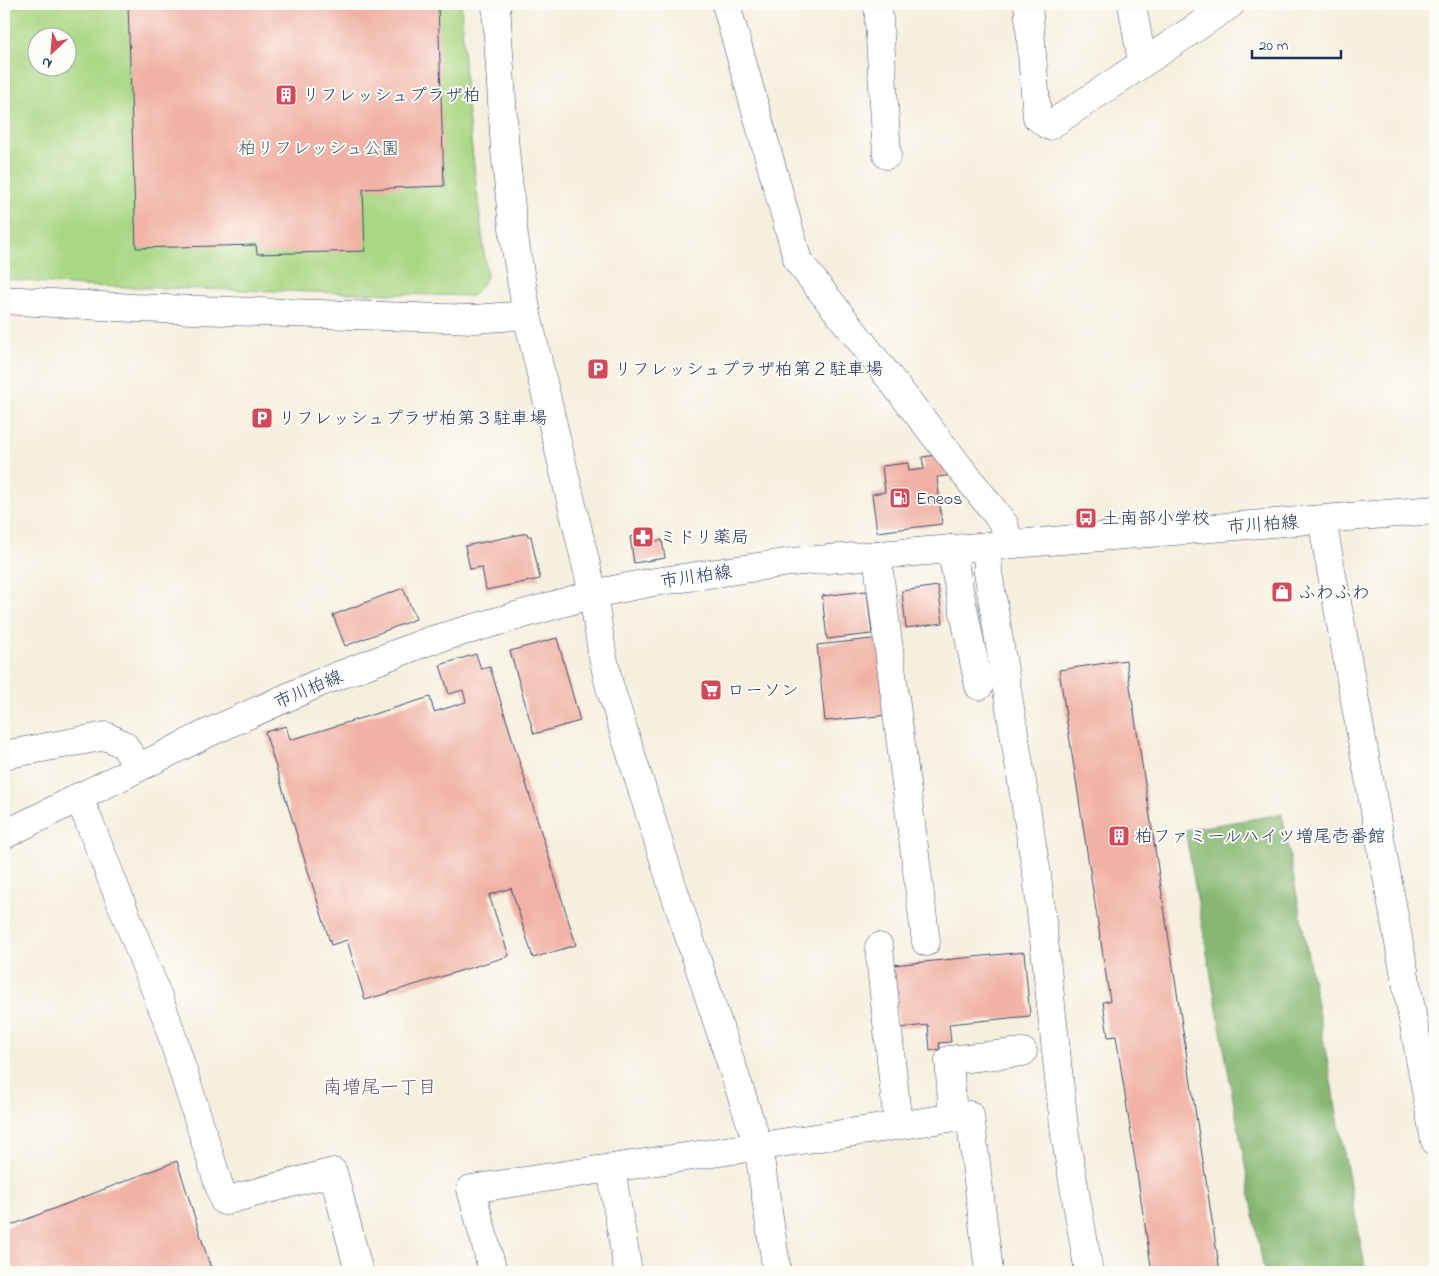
<svg xmlns="http://www.w3.org/2000/svg" width="1439" height="1276" font-family="'Indie Flower','Klee One',sans-serif">
<style>
.green{fill:#aad784;stroke:#628371;fill-rule:evenodd}
.forest{fill:#87b872;stroke:#517468}
.building{fill:#f1b2a5}
.lines{fill:none;stroke-linecap:round;stroke-linejoin:round}
.minor-casing{stroke:#3c4c71;stroke-width:29}
.major-casing{stroke:#3c4c71;stroke-width:29}
.minor{stroke:#fff;stroke-width:28}
.major{stroke:#fff;stroke-width:28}
.labels{text-anchor:middle;stroke-width:4;stroke-linejoin:round;paint-order:stroke}
.poi-label{font-size:18px;fill:#1b2f5e;stroke:#fdfcf7;text-anchor:start}
.park-label{font-size:18px;fill:#3f5968;stroke:#fdfcf7}
.street-label{font-size:18px;fill:#1b2f5e;stroke:#fdfcf7}
.neighbourhood-label{font-size:19px;fill:#665d77;stroke:#fdfcf7}
</style>
<rect width="100%" height="100%" fill="#fdfcf7"/>
<filter id="ink" filterUnits="userSpaceOnUse"><feTurbulence type="fractalNoise" baseFrequency=".02" numOctaves="2"/><feDisplacementMap in="SourceGraphic" scale="10" xChannelSelector="R" yChannelSelector="G"/><feConvolveMatrix kernelMatrix="1 2 1 2 8 2 1 2 1" color-interpolation-filters="sRGB"/></filter>
<filter id="wash" filterUnits="userSpaceOnUse"><feTurbulence type="fractalNoise" baseFrequency=".0096" numOctaves="4" result="noise"/><feDisplacementMap in="SourceGraphic" scale="20" xChannelSelector="R" yChannelSelector="G"/><feGaussianBlur stdDeviation="1.12" result="paint"/><feColorMatrix in="noise" values="0 0 0 0 0 0 0 0 0 0 0 0 0 0 0 0 0 1.4 0 .05"/><feComposite in="paint" operator="in"/></filter>
<g filter="url(#wash)">
<rect width="100%" height="100%" fill="#f6efde"/>
<path class="green" d="M 4,4 L 461,4 L 466,98 L 487,277 L 473,296 L 82,286 L 4,279 ZM 38,38 L 68,38 L 68,68 L 38,68 Z"/>
<polygon class="forest" points="1282,814 1366,1272 1264,1272 1185,830"/>
<g id="blocks">
<g class="building">
<polygon points="128,4 438,4 444,186 363,189 365,251 257,254 256,245 136,248"/>
<polygon points="945,454 947,476 937,477 942,524 877,532 872,494 885,492 882,466 908,463 909,471 924,469 922,457"/>
<polygon points="527,533 528,536 531,536 540,579 486,590 482,567 470,569 465,546"/>
<polygon points="651,533 652,542 662,540 665,558 634,563 630,537"/>
<polygon points="938,586 943,623 906,628 902,591"/>
<polygon points="403,588 416,619 345,646 333,615"/>
<polygon points="867,591 872,634 827,639 822,596"/>
<polygon points="557,638 580,721 534,734 510,651"/>
<polygon points="881,638 889,715 825,721 817,645"/>
<polygon points="476,654 481,669 490,667 576,945 533,958 511,888 489,895 509,956 365,1000 347,940 331,945 265,732 286,726 290,740 430,697 434,712 466,702 463,690 449,694 440,665"/>
<polygon points="1126,660 1220,1272 1152,1272 1116,1036 1108,1037 1103,1002 1110,1001 1059,670"/>
<polygon points="1024,952 1030,1016 949,1024 951,1042 939,1043 940,1049 930,1051 928,1025 899,1028 893,965"/>
<polygon points="177,1161 212,1272 4,1272 4,1228"/>
</g>
</g>
</g>
<g filter="url(#ink)">
<use href="#blocks" fill-opacity="0" stroke="#3c4c71" stroke-width="1"/>
<g class="lines">
<g class="minor-casing">
<g id="minor">
<polyline points="496,4 505,150 514,237 527,315 593,594 602,652 609,684 671,882 758,1145 777,1272"/>
<polyline points="726,4 798,261 1004,524 1009,544"/>
<polyline points="878,4 887,155"/>
<polyline points="1028,4 1037,117 1049,126 1231,4"/>
<polyline points="1132,4 1142,62"/>
<polyline points="4,300 134,308 475,319 527,315"/>
<polyline points="1322,520 1435,1141"/>
<polyline points="987,546 988,572 1037,875 1065,1135 1089,1272"/>
<polyline points="951,549 979,686"/>
<polyline points="877,555 926,942"/>
<polyline points="4,755 106,736 124,745 138,767"/>
<polyline points="78,797 88,819 166,1017 224,1201 333,1172 359,1272"/>
<polyline points="879,947 898,1125"/>
<polyline points="953,1117 949,1060 1023,1052"/>
<polyline points="493,1272 471,1189 611,1168"/>
<polyline points="628,1272 611,1168 970,1115 989,1272"/>
</g>
</g>
<g class="major-casing">
<polyline id="major" points="4,835 208,733 319,683 429,641 593,594 648,583 791,562 1435,510"/>
</g>
<use href="#minor" class="minor"/>
<use href="#major" class="major"/>
</g>
</g>
<defs>
<g id="building-square" transform="scale(1.125)"><rect x="-9" y="-9" width="18" height="18" rx="4" fill="#d1495b" stroke="#fdfcf7"/><path d="M-4-6H4V6H1V3H-1V6H-4ZM-2.5-4.3h1.7v1.8h-1.7ZM.8-4.3h1.7v1.8H.8ZM-2.5-1h1.7V.8h-1.7ZM.8-1h1.7V.8H.8Z" fill="#fff"/></g>
<g id="parking-square" transform="scale(1.125)"><rect x="-9" y="-9" width="18" height="18" rx="4" fill="#d1495b" stroke="#fdfcf7"/><path d="M-3.5-5.5H1a3.5 3.5 0 0 1 0 7H-1V5.5H-3.5ZM-1-3.4V-.6H.8a1.4 1.4 0 0 0 0-2.8Z" fill="#fff"/></g>
<g id="fuel-square" transform="scale(1.125)"><rect x="-9" y="-9" width="18" height="18" rx="4" fill="#d1495b" stroke="#fdfcf7"/><path d="M-5.5-6h7V0h2V4h1.3V-2.5L3-4.5l.8-.8L6-3V5H2.5V1h-1V6h-7ZM-4.2-4.7v3.2H.2V-4.7Z" fill="#fff"/></g>
<g id="bus-square" transform="scale(1.125)"><rect x="-9" y="-9" width="18" height="18" rx="4" fill="#d1495b" stroke="#fdfcf7"/><path d="M-5-6H5V4H4V6H2V4H-2V6H-4V4H-5ZM-3.5-4V0h7V-4ZM-3.5 1.2v1.5H-2V1.2ZM2 1.2v1.5H3.5V1.2Z" fill="#fff"/></g>
<g id="pharmacy-square" transform="scale(1.125)"><rect x="-9" y="-9" width="18" height="18" rx="4" fill="#d1495b" stroke="#fdfcf7"/><path d="M-2-6h4v4h4v4h-4v4h-4v-4h-4v-4h4Z" fill="#fff"/></g>
<g id="shop-square" transform="scale(1.125)"><rect x="-9" y="-9" width="18" height="18" rx="4" fill="#d1495b" stroke="#fdfcf7"/><path d="M-5-2.5h2.3a2.7 3.5 0 0 1 5.4 0H5L5.5 6h-11ZM-1.5-2.5h3a1.5 2.3 0 0 0-3 0Z" fill="#fff"/></g>
<g id="supermarket-square" transform="scale(1.125)"><rect x="-9" y="-9" width="18" height="18" rx="4" fill="#d1495b" stroke="#fdfcf7"/><path d="M-6-5.5h2.5l.6 2H6L4.5 2H-2.5L-4.4-4H-6ZM-1.5 3.2a1.3 1.3 0 1 0 .1 0ZM3 3.2a1.3 1.3 0 1 0 .1 0Z" fill="#fff"/></g>
</defs>
<g fill-rule="evenodd">
<use href="#building-square" x="286" y="95"/>
<use href="#parking-square" x="598" y="369"/>
<use href="#parking-square" x="262" y="418"/>
<use href="#fuel-square" x="900" y="498"/>
<use href="#bus-square" x="1086" y="518"/>
<use href="#pharmacy-square" x="643" y="537"/>
<use href="#shop-square" x="1282" y="592"/>
<use href="#supermarket-square" x="711" y="690"/>
<use href="#building-square" x="1119" y="836"/>
</g>
<g class="labels">
<g class="poi-label">
<text x="302" y="101">リフレッシュプラザ柏</text>
<text x="614" y="375">リフレッシュプラザ柏第２駐車場</text>
<text x="278" y="424">リフレッシュプラザ柏第３駐車場</text>
<text x="916" y="504">Eneos</text>
<text x="1102" y="524">土南部小学校</text>
<text x="659" y="543">ミドリ薬局</text>
<text x="1298" y="598">ふわふわ</text>
<text x="727" y="696">ローソン</text>
<text x="1135" y="842">柏ファミールハイツ増尾壱番館</text>
</g>
<g class="park-label">
<text x="319" y="154">柏リフレッシュ公園</text>
</g>
<g class="street-label">
<text transform="translate(1263 524) rotate(-4)" y="6">市川柏線</text>
<text transform="translate(696 576) rotate(-8)" y="6">市川柏線</text>
<text transform="translate(308 689) rotate(-23)" y="6">市川柏線</text>
</g>
<g class="neighbourhood-label">
<text x="380" y="1093">南増尾一丁目</text>
</g>
</g>
<rect width="1439" height="1276" fill="none" stroke="#fdfcf7" stroke-width="20"/>
<g transform="translate(52 52) rotate(206)"><circle r="24" fill="#fdfcf7" stroke="#a3aaba"/>
<path d="M0-4L9 19L0 12L-9 19Z" fill="#d1495b"/>
<text y="-8" font-size="14" font-weight="bold" text-anchor="middle" fill="#1b2f5e">N</text>
</g>
<path d="M1252 50v8h89v-8" fill="none" stroke="#1b2f5e" stroke-width="2.5"/>
<text x="1259" y="50" font-size="15" fill="#1b2f5e" stroke="#fdfcf7" stroke-width="4" paint-order="stroke">20 m</text>
</svg>
